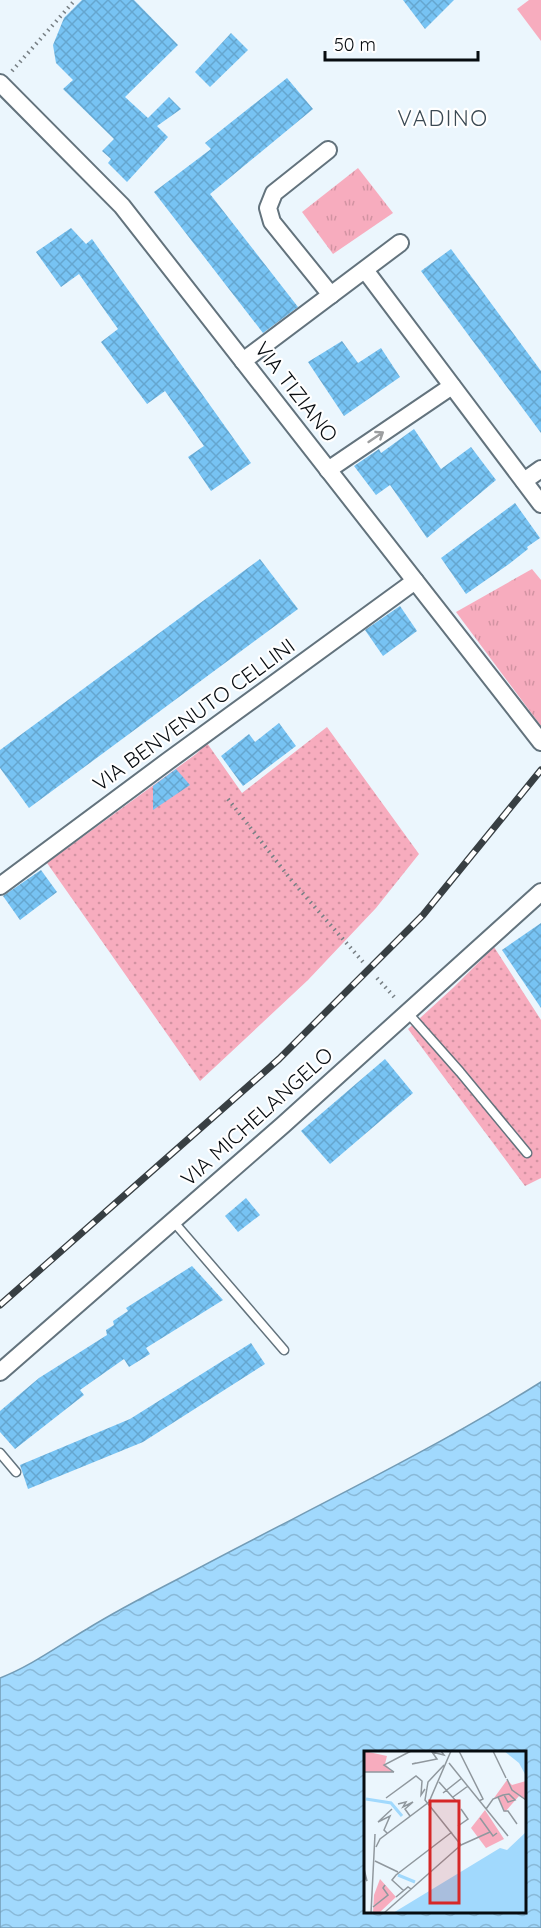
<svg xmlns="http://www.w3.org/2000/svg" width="541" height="1928" font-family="Quicksand,sans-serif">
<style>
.grass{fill:url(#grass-tufts)}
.park{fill:url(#park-dots)}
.pitch{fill:#f7acbe}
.water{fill:url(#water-waves);stroke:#739cb6;stroke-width:1.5;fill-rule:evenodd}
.building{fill:url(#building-cross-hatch)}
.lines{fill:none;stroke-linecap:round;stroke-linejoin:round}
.lane-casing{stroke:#63737d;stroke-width:11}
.street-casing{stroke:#63737d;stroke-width:20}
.path{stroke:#788085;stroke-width:4;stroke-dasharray:1.5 4.5;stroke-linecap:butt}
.lane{stroke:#fff;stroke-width:8}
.street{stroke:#fff;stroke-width:16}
.rail-casing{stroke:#383f43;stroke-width:7}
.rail{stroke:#fff;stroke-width:4.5;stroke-dasharray:14;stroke-linecap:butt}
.oneway{stroke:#9c9e9f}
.labels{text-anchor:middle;stroke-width:4.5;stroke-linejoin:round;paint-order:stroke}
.street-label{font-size:21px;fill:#070c10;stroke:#fff}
.neighbourhood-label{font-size:22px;letter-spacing:1.5px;fill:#3b4a54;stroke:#fff}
.inset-river{fill:none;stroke:#a1d9fd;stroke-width:3}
.inset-road{fill:none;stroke:#90989e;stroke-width:1.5}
.view{fill:#d62828;fill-opacity:0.15;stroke:#d62828;stroke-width:3}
.inset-edge{fill:none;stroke:#070c10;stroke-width:3}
</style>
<defs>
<pattern id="grass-tufts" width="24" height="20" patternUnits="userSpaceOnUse" patternTransform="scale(1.5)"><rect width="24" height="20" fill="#f7acbe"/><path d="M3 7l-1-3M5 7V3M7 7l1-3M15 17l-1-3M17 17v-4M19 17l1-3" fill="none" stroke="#d293a2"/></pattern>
<pattern id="park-dots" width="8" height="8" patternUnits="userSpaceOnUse" patternTransform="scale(1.5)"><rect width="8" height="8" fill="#f7acbe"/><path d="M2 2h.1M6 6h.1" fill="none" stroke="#d293a2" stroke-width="1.8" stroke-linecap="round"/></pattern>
<pattern id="water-waves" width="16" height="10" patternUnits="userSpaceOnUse" patternTransform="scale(1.5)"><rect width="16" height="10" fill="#a1d9fd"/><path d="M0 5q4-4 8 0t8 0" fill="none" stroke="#89b9d8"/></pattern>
<pattern id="building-cross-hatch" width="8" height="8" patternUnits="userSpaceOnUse" patternTransform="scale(1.5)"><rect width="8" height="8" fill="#77c3f3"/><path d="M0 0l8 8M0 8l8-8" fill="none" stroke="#65a6cf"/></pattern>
</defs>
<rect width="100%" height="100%" fill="#ebf6fd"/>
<g class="grass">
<polygon points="358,168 393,213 333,254 302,212"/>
<polygon points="532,569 541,580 541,726 456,612"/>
</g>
<g class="park">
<polygon points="327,727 419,854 376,908 308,980 200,1081 47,863 196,754 207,743 242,793"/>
<polygon points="494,947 541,1020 541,1178 525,1186 408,1029 454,987"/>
</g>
<polygon class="pitch" points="529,0 541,0 541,41 517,9"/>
<path class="water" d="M 541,1382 L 541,1928 L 0,1928 L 0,1678 C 31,1666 58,1646 87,1629 C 116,1611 147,1595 178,1579 C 299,1514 425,1455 541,1382 ZM 366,1752 L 524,1752 L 524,1912 L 366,1912 Z"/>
<g class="building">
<polygon points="82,0 134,0 178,45 125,97 148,118 169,97 181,109 157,126 168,137 127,182 108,163 111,159 102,151 114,139 63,89 73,80 56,63 53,45 64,18"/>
<polygon points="403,0 454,0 425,29"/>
<polygon points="231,33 248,50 210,87 195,72"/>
<polygon points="287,78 313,109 210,194 298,307 263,333 154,192 211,149 205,143"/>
<polygon points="71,228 86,244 92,239 251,463 211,491 188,457 204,446 165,391 147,404 101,342 118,329 79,274 61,287 36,252"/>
<polygon points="451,249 541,371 541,433 421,271"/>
<polygon points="342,341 358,363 381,348 400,377 344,416 308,362"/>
<polygon points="414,429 441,469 471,447 496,480 427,538 390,485 376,495 354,466 379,449 381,453"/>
<polygon points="515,503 540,538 527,547 528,549 509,564 466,594 441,558"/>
<polygon points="260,559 298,609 29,808 0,768 0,750"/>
<polygon points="400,606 417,631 383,656 365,630"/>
<polygon points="279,723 296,746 243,786 221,756 249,734 255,742"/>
<polygon points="176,769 190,785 153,810 153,786"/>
<polygon points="41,870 57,892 20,920 3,896"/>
<polygon points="541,923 541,1008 502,950"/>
<polygon points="385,1059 413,1093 330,1164 301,1131"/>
<polygon points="246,1198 260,1215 238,1232 225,1216"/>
<polygon points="192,1266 223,1300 146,1348 150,1354 129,1367 124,1359 80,1390 84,1395 15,1449 0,1432 0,1411 39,1378 107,1335 106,1330 114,1325 113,1321 128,1311 126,1308"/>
<polygon points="251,1343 265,1364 143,1442 28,1489 20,1465 130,1419"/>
</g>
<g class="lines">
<g class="lane-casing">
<g id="lane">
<polyline points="407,1012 460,1072 527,1153"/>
<polyline points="173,1221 284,1350"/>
<polyline points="0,1453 16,1472"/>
</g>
</g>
<g class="street-casing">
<g id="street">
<polyline points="0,83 122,206 541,742"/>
<polyline points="328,150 274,193 268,208 272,222 331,295"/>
<polyline points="365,270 541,504"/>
<polyline points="243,361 400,243"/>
<polyline points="328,470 452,386"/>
<polyline points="524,481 541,469"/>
<polyline points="0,886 168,761 415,581"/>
<polyline points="0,1372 283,1125 541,892"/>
</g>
</g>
<g class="path">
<polyline points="12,71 75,0"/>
<polyline points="228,799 292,881 363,962"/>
<polyline points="377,978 396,999"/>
</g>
<use href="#lane" class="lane"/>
<use href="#street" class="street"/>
<g class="rail-casing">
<polyline id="rail" points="0,1305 279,1059 423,915 541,770"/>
</g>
<use href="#rail" class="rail"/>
</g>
<defs><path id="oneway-shaft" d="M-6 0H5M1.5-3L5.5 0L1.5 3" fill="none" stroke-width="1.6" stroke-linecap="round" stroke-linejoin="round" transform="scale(1.5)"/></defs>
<use class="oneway" href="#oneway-shaft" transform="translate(376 437) rotate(-34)"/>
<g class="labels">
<g class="street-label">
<text transform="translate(296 392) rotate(52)" y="7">VIA TIZIANO</text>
<text transform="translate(194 715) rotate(-36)" y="7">VIA BENVENUTO CELLINI</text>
<text transform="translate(257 1117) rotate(-42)" y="7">VIA MICHELANGELO</text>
</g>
<g class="neighbourhood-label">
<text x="443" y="126">VADINO</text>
</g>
</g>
<g transform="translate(364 1751)">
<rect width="162" height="162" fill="#ebf6fd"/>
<path d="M 0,0 L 23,5 L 21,13 L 29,21 L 0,21 Z" fill="#f7acbe"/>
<path d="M 143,29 L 148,34 L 162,30 L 162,49 L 155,45 L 141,61 L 134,46 L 130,47 ZM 121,59 L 140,88 L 122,97 L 107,77 ZM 16,128 L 32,146 L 15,162 L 9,162 L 10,144 Z" fill="#f7acbe"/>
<path d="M 140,0 L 162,0 L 162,25 L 155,12 ZM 162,81 L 162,162 L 29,162 L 136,97 L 143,99 Z" fill="#a1d9fd"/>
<path class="inset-river" d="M 2,48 L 27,52 L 38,65M 34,124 L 51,131"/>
<path class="inset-road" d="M 95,0 L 119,48 L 115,50M 129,0 L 142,27M 52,12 L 48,13 L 73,8 L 68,1 L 80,4 L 77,0M 85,12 L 144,85M 80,14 L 64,31 L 61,49 L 97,94M 0,21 L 30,21M 30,21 L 20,14 L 47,0M 143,28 L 148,39 L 162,49M 75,31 L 92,50M 79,42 L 98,27M 89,46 L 104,35M 134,46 L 140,60 L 144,60 L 153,73M 22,47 L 52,25 L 58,30 L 57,44 L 61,38M 34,53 L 42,51 L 39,56 L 49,51 L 41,58 L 46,65M 122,58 L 129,48 L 139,44 L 145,43 L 151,49 L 144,51 L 140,44M 116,67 L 129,85 L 133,82M 94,75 L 104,68 L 97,58M 23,82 L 20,79 L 26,65 L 14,71 L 28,58M 97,94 L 126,81M 12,96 L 16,88 L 65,51 L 87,0M 11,110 L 34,121M 0,118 L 3,130 L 0,125M 40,140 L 28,129 L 32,124 L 88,81M 32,146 L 44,136 L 47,138M 9,156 L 24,144 L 19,137 L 21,134M 7,162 L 11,83M 20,162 L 97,94"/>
<path class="view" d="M 66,50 L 95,50 L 95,152 L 66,152 Z"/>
<rect width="162" height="162" class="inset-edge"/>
</g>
<path d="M325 51v9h153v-9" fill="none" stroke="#070c10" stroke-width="3"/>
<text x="334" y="51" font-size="18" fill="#070c10" stroke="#ffffff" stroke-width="4.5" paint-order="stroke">50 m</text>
</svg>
